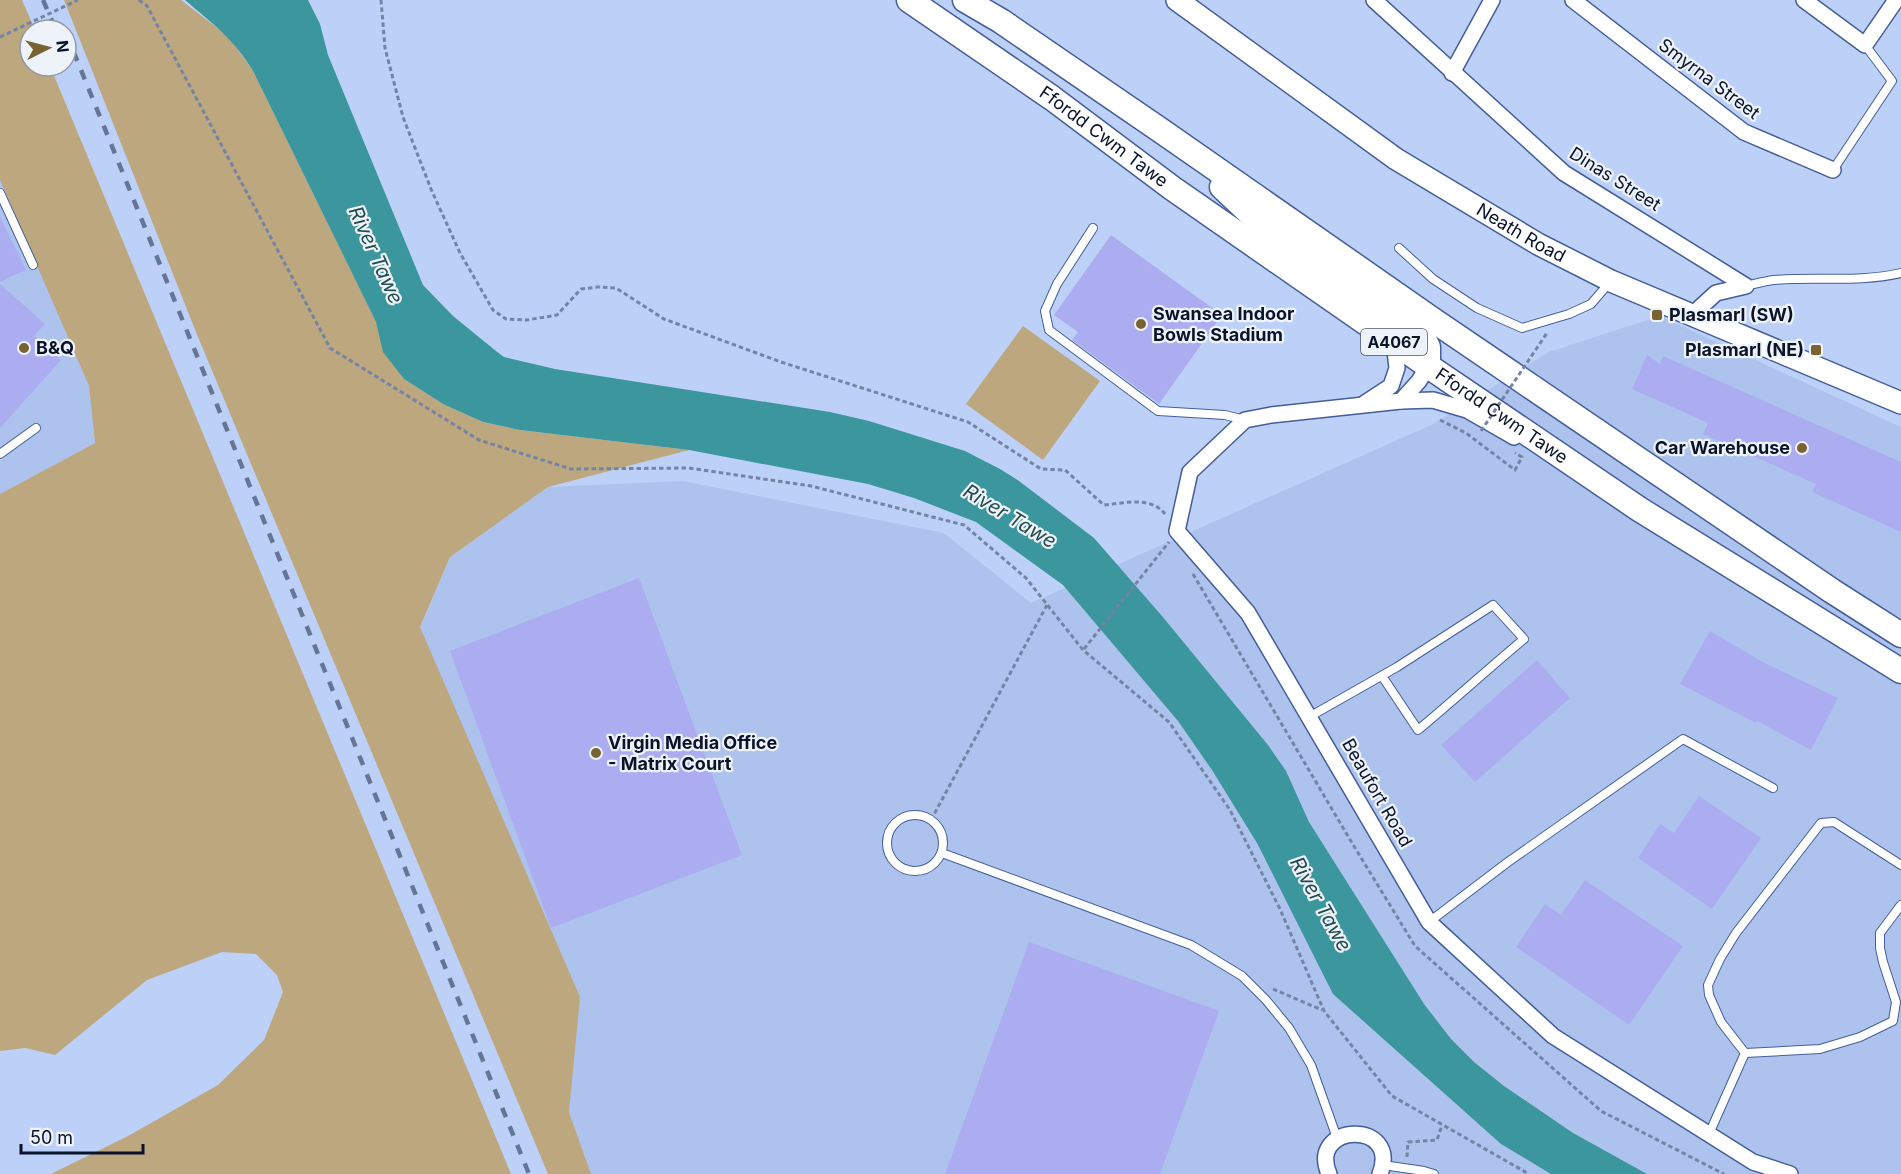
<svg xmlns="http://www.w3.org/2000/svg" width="1901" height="1174" font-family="Inter,sans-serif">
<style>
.built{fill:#adc3ed}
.green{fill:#bca77f}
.water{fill:#3c969e}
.building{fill:#acadf1}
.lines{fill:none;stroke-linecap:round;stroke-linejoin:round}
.lane-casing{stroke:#435e98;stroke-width:10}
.street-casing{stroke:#435e98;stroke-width:18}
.secondary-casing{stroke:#435e98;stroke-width:24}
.primary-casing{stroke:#435e98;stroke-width:27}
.path{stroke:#7484a5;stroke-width:3;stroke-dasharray:4.5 3;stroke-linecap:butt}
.lane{stroke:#fff;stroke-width:8}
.street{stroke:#fff;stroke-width:15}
.secondary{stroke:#fff;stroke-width:21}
.primary{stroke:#fff;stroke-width:24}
.rail{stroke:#667595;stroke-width:4.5;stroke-dasharray:10 10;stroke-linecap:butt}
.path-bridge{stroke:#7484a5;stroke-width:3;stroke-dasharray:4.5 3;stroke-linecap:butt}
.poi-dot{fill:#7a6333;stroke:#eef2f9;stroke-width:2}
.labels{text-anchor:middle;stroke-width:4.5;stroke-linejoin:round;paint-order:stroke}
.shield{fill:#eef2f9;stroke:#4e5668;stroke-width:1.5}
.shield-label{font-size:16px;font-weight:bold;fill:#09132a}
.street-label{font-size:18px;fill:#09132a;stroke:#eef2f9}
.poi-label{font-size:18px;font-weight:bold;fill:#09132a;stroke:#eef2f9;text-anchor:start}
.water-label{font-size:20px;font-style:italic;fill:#234c4f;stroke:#eef2f9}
</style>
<rect width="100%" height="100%" fill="#bdd1f8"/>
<g class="built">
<polygon points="0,170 89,386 95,443 0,494"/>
<polygon points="1660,316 1901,427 1901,1174 591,1174 569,1112 420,628 450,557 548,487 683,481 944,533 1031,603 1431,425 1549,352"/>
</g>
<g class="green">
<polygon points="0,0 22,0 35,30 30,30 30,66 50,66 511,1174 51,1174 128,1136 218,1085 264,1040 283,992 277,975 256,954 222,952 147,980 55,1055 25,1048 0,1051 0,494 95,443 89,386 0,180"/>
<polygon points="64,0 181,0 229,37 253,71 404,379 443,404 483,422 520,430 689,450 548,487 450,557 420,627 580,997 569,1112 591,1174 548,1174 198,337"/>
<polygon points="1023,326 1100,381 1043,460 966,404"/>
</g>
<path class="water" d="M 185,0 L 308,0 L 320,24 L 328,55 L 423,285 L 453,316 L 496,351 L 504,357 L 555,369 L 830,412 L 869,421 L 965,451 L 1000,469 L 1019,481 L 1094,538 L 1162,616 L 1268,745 L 1286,771 L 1309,822 L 1424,1004 L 1451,1039 L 1474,1062 L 1504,1086 L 1573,1133 L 1647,1174 L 1551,1174 L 1501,1144 L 1333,994 L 1257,843 L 1212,770 L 1178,721 L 1063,585 L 976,522 L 914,498 L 868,484 L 689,450 L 520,430 L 483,422 L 443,404 L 404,379 L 383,352 L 376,322 L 253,71 C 233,38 214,25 185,0 Z"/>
<g class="building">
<polygon points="0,217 26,270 0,282"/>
<polygon points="1111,235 1222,315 1159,404 1072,340 1078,332 1054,315"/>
<polygon points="0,284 45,324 34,336 61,360 0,428"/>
<polygon points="1647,355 1660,364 1663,356 1901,462 1901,532 1812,492 1816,484 1703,434 1708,423 1632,389"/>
<polygon points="639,578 742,855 551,928 450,651"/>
<polygon points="1710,631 1761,661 1838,698 1811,750 1757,721 1756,723 1680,684"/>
<polygon points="1537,660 1570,698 1475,782 1441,745"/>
<polygon points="1699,796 1761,838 1712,909 1638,858 1660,824 1674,833"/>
<polygon points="1585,880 1683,946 1629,1025 1516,947 1545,904 1561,915"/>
<polygon points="1029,942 1219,1011 1160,1174 945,1174"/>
</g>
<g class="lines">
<g class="lane-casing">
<g id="lane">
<polyline points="1833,170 1892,81 1865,45"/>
<polyline points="0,193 33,265"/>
<polyline points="1093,228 1057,284 1045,311 1049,330 1158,411 1225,415 1245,420"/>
<polyline points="1399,248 1433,279 1477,308 1522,328 1569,314 1591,304 1610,282"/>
<path d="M 1746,286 C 1755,284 1764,281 1774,280 C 1816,276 1859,283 1901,273"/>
<polyline points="0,454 36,428"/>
<path d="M 1309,717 L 1397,667 L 1493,605 L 1524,639 C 1488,669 1454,700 1418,730 L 1382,676"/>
<circle cx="915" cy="843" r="28"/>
<polyline points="942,853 1191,945 1242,976 1266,1000 1289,1028 1311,1065 1337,1138"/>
<polyline points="1429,922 1508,862 1683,739 1773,788"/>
<polyline points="1745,1053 1721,1022 1709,995 1708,985 1720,959 1736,933 1821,823 1834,822 1901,865"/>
<polyline points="1745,1053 1820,1049 1860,1037 1893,1021 1896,1002 1883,962 1880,948 1880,933 1901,905"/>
<polyline points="1709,1134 1745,1053"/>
<polyline points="1383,1165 1424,1171 1434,1174"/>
</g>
</g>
<g class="street-casing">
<g id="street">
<polyline points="1374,0 1564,173 1746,286 1716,293 1692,315"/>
<polyline points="1573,0 1744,132 1833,170"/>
<polyline points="1804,0 1865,45 1896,0"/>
<polyline points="1452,73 1492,0"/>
<polyline points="1428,366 1419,381 1401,401 1271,415 1245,420 1190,472 1177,531 1248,613 1429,922 1553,1036 1753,1162 1790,1174"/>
<polyline points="1401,401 1433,400 1467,410 1514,437"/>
<polyline points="1365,403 1391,386 1397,368 1394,342"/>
<path d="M 1329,1174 C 1307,1123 1401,1119 1380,1174"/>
</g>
</g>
<g class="secondary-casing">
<g id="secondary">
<path id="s1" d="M 1177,0 L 1396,159 L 1538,244 L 1611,281 L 1901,403"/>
</g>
</g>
<g class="primary-casing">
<g id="primary">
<path id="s2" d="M 909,0 L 1052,98 L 1172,188 L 1428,366 L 1639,509 L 1901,671"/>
<polyline points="965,0 1001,21 1163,132 1433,320 1832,591 1901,635"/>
<polyline points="1222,187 1255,218 1421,333 1428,347 1428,366"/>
</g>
</g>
<g class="path">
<polyline points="139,0 147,6 330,348 479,440 571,469 689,468 811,486 964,525 1026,578 1083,650 1169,722 1230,810 1280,909 1324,1011 1392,1096 1529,1174"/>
<path d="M 381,0 L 385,48 L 403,117 L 431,189 L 460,253 L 493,310 L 506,319 L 527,320 L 557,315 L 581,289 L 598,287 L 616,288 L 664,319 L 781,362 L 968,422 L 1041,469 L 1065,470 L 1104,505 C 1125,503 1151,496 1165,514"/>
<polyline points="0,37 78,0"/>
<polyline points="1440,420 1466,433 1515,470 1522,457 1515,453"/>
<polyline points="1193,574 1352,843 1415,946 1601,1111 1724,1174"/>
<polyline points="1084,649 1169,542"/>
<polyline points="931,820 1047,605"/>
<polyline points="1273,989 1322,1010"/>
<polyline points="1407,1157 1408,1142 1437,1140 1442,1125"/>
</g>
<use href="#lane" class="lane"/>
<use href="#street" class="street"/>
<use href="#secondary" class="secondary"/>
<use href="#primary" class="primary"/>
<g class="rail">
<polyline points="43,0 56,30"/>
<polyline points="66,33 529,1174"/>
</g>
<polyline class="path-bridge" points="1481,431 1547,333"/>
</g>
<g class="poi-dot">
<rect x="1651" y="309" width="12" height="12" rx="3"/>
<circle cx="1141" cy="324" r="6"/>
<circle cx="24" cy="348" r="6"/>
<rect x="1810" y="344" width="12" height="12" rx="3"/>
<circle cx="1802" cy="448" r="6"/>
<circle cx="596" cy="753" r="6"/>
</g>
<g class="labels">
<rect class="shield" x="1361" y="329" width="66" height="26" rx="4.5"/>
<g class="shield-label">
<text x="1394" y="348">A4067</text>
</g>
<g class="street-label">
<text transform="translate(1709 79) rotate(37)" y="6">Smyrna Street</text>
<text dy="6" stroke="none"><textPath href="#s2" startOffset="238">Ffordd Cwm Tawe</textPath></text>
<text transform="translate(1615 179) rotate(32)" y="6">Dinas Street</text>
<text dy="6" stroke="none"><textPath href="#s1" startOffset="416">Neath Road</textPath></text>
<text dy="6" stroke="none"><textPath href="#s2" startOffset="724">Ffordd Cwm Tawe</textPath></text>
<text transform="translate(1377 793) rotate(60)" y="6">Beaufort Road</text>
</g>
<g class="poi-label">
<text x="1153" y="320">Swansea Indoor<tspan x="1153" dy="21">Bowls Stadium</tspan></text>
<text x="1669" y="321">Plasmarl (SW)</text>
<text x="36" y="354">B&amp;Q</text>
<text x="1804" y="356" text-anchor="end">Plasmarl (NE)</text>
<text x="1790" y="454" text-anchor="end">Car Warehouse</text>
<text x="608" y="749">Virgin Media Office<tspan x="608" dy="21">- Matrix Court</tspan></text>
</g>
<g class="water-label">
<text transform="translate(376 255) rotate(66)" y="7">River Tawe</text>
<text transform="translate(1010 516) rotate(31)" y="7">River Tawe</text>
<text transform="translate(1321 904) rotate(61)" y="7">River Tawe</text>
</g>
</g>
<g transform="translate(48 48) rotate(84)"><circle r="28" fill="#eef2f9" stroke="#9299a6" stroke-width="1.5"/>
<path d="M0-4.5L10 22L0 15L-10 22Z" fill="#7a6333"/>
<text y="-9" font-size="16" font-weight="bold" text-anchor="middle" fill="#09132a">N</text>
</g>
<path d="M21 1144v9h122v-9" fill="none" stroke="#09132a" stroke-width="3"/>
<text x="30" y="1144" font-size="18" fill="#09132a" stroke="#eef2f9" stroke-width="4.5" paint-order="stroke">50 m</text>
</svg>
